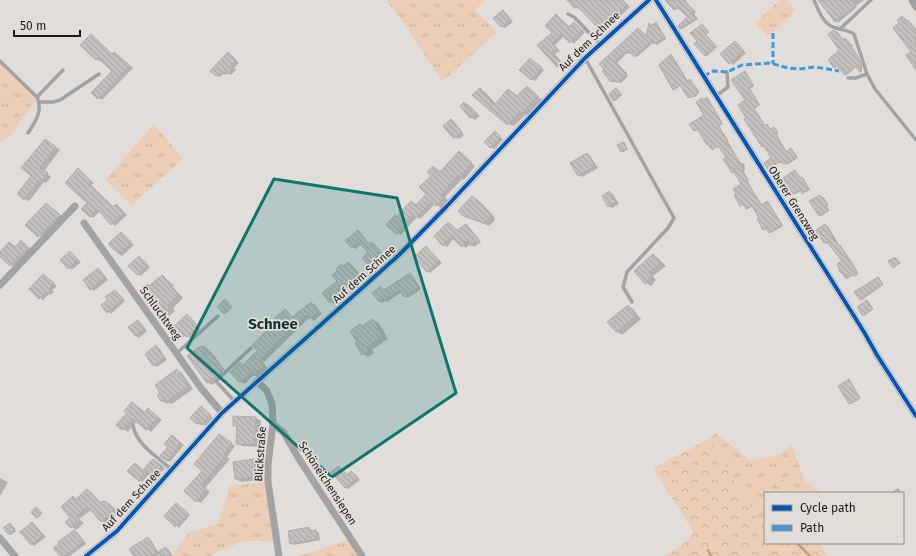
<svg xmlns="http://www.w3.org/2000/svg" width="916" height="556" font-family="'Fira Sans',sans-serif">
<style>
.grass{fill:url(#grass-tufts)}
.forest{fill:url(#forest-crowns)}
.wetland{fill:url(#wetland-marsh)}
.shadow{fill:#0003}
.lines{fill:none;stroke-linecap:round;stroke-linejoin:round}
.stream{stroke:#c59e7c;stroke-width:2.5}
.building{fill:url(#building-back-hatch);stroke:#b0adab}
.lane{stroke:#a4a3a3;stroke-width:3.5}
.street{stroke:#a4a3a3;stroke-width:7}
.quiet{stroke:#3c9bdf;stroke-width:3;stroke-dasharray:6 3;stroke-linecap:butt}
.cycleway-casing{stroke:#e3ddd8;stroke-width:6}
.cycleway{stroke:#0057b8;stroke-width:4}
.marked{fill:#0f766e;fill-opacity:0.2;stroke:#0f766e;stroke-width:3;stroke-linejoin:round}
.labels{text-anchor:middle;stroke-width:3.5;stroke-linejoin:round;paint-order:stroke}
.street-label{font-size:11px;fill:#1c1a18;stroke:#e3ddd8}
.district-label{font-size:15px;font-weight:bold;fill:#113239;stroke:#e3ddd8}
</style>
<defs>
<pattern id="grass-tufts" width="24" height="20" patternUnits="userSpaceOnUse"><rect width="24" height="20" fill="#ebceb5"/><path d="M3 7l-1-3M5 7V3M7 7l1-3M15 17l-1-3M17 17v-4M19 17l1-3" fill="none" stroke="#c9b09b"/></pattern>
<pattern id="forest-crowns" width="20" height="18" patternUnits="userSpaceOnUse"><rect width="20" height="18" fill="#ebceb5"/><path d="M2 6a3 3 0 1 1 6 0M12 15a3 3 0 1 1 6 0" fill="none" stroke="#c9b09b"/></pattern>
<pattern id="wetland-marsh" width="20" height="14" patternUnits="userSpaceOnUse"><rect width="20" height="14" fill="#ebceb5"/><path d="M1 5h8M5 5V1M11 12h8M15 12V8" fill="none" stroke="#c9b09b"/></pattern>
<pattern id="building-back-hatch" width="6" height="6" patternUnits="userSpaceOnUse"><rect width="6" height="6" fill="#c2bfbe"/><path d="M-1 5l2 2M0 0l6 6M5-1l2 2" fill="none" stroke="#a6a4a3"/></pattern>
</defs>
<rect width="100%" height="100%" fill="#e0dddb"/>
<g class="grass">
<polygon points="386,0 485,0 475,10 497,32 442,82 404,23"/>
<polygon points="780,0 786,0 796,11 768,37 755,23"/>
<polygon points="0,61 37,97 12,134 0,143"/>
<polygon points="154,124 183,159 131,205 105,180"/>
<polygon points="716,433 751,461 780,454 792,445 805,481 822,493 765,493 765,520 760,522 709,439"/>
<polygon points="268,482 277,541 245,541 219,551 211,556 175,556 174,553 189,532 218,524 230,486"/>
<polygon points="348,540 359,556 298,556"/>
</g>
<polygon class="forest" points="709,439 760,522 765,520 765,543 820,543 827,556 664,556 680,547 694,533 653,468"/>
<polygon class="wetland" points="782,479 794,493 765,493 765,497 760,488"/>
<g class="shadow">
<polygon points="572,0 623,0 630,7 604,32 600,29 581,8 579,9 575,7"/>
<polygon points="666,0 687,0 685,1 696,12 694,14 698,19 682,29 681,28 689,17 679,7 676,10"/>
<polygon points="820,0 864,0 856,6 857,7 838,23"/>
<polygon points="503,12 506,13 513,22 505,28 501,26"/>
<polygon points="556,15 570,27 574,23 585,32 574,44 564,36 555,45 560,51 555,54 564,65 561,68 539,46 554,33"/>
<polygon points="903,17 911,23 916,29 916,66 912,52 900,24"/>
<polygon points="656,24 658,25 666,39 657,45 654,42 637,57 632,53 626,54 617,63 628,76 621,83 611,81 605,69 600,64 647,37 652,26"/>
<polygon points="703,26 709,32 706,35 717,47 707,56 695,44 699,41"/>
<polygon points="91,35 112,55 114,53 118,55 133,68 102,100 93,93 113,71 101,59 99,61 96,59"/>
<polygon points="843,40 846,40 858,56 862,66 862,72 856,67 847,75 838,66 836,67 835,67"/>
<polygon points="735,42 746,53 733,65 722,54"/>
<polygon points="231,55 239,63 234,68 236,70 231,75 227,73 225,75 223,74 220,77 217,76 211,71"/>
<polygon points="672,56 688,81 691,81 699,93 695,97 693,96 690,98 689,98 681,85 675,90 673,89"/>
<polygon points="531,59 544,70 535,81 532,79"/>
<polygon points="745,72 754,86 750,89 760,105 754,109 766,126 771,130 774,128 776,129 778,134 776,135 787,152 791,150 798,158 788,164 781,162 770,169 784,160 773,159 765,146 762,146 747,118"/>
<polygon points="480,89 485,92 496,104 509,90 518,97 532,90 542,100 528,115 526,114 514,126 512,126 507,123"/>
<polygon points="618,90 622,95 615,101 614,100"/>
<polygon points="702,99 708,99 723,124 719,126 741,164 745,166 744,172 749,181 747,182 762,205 767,202 769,203 783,226 771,233 767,229 765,230 764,229 761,218 753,206 748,209 744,205 741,205 743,184 735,172 732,172 727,158 720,147 714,150 723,145 709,145 698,129 696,131 695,130 705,115"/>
<polygon points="465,103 470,106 480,116 475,120 470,117"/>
<polygon points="451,120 454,122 464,135 459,139 453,137"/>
<polygon points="495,132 503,139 494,149 490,147"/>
<polygon points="49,142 60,150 44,171 51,177 46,183 44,182 29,201 25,199 33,176"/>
<polygon points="624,143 628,149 623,152 621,151"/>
<polygon points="459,153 475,166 464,180 462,179 445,197 448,200 441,208 435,204 420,219 417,217 401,235 397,233 397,218 417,206 428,194 434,167 441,172"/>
<polygon points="587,154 590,156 598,168 582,177 579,175"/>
<polygon points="795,171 801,179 804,179 810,190 804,193 802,191 795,194 794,194 784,178"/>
<polygon points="81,172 94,183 91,185 114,207 116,205 119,207 127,215 115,226 100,211 93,218 90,216"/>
<polygon points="609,192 613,194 619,204 612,208 609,206 603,196"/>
<polygon points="473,197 478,200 493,215 495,220 489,226 464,216"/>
<polygon points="822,199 824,199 828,206 827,207 829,211 821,216 819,215"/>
<polygon points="47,204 64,218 44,239 26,225"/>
<polygon points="448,223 458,231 466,225 469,227 481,242 474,247 470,243 466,248 454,238 447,247 444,245"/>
<polygon points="825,225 828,226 840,246 842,247 858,272 846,278 844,261 829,243 827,244 825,242"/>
<polygon points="358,232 370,244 372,243 375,245 387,258 374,269 371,267 370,252 361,244 356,249 352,247"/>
<polygon points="121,233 134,245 122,256 119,254"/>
<polygon points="10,243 16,247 24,244 31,250 14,267 0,255 0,253"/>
<polygon points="426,247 442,263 430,273 427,271"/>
<polygon points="70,252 81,262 72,270 61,260"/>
<polygon points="653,255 658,258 666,266 653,276 656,280 651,286 646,283"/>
<polygon points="139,257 150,267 141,276 137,274"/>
<polygon points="349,263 352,265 361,276 340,294 342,297 334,304 330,302 344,267"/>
<polygon points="98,269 101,271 108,280 94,291 90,289"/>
<polygon points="410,274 413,276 421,289 408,298 404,296 402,292 387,302 385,301 382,303 379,301 381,288 385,290"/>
<polygon points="43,275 57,286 52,290 54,292 50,295 49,294 43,300 30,289"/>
<polygon points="162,276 174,285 172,286 183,298 173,308 175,311 169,316 164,313 149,287"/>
<polygon points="878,278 883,285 862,300 861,299"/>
<polygon points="115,291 118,293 125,301 111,314 102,306 109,300"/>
<polygon points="226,301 232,308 226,314 224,313"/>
<polygon points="311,303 315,305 322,314 314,321 310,317 263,363 268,368 258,377 254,375 245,384 241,382 244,366 259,352 268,331 285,310 293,318"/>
<polygon points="628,306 633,309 641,319 622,335 617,332 608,322"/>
<polygon points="188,315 200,329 191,338 184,336"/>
<polygon points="373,320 379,323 388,339 372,350 374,353 368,357 363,354 358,342 363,327"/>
<polygon points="138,321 141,323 147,331 139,338 136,336 129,328"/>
<polygon points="156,346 159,348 167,360 157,367 154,365"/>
<polygon points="204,347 209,350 216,358 214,358 225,375 226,374 217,359 227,373 212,385 207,382"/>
<polygon points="177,370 182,373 193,389 172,404 169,403 167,404 162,401 158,395 161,393"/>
<polygon points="850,381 860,399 851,404 850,403"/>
<polygon points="148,409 162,420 151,432 137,421 128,432 117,425 144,413"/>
<polygon points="205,410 213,418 206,425 200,425 196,423"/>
<polygon points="256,418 261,421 259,447 242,446 237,443 238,428 234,425"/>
<polygon points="223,437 235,446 227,457 230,459 205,488 210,492 201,503 197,501 203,471"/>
<polygon points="175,438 184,445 170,462 167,460"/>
<polygon points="254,461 259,463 261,480 241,482 236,479"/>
<polygon points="157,462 165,468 156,479 149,474 142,482 139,480 135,464 144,471"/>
<polygon points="339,467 348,475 351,472 355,474 360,480 348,489 345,488"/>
<polygon points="0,478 8,482 1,495 0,495"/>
<polygon points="898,488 902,493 893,493 892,492"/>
<polygon points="87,490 91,492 101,503 106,502 110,504 118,513 106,524 102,521 91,510 79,519 84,523 75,531 78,533 86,544 70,556 61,556 61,544 60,542 76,530 66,522 71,518 76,499"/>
<polygon points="180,506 190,515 179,528 165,516"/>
<polygon points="37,509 42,514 38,518 32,512"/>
<polygon points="32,523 46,537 34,546 31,544"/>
<polygon points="11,525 16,531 11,535 9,534"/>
<polygon points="308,528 312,530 312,532 316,531 319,533 320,540 294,545 291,543"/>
<polygon points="148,538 151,540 158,552 166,548 169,550 173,556 160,556 159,555 157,556 135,556"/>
</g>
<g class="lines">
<g class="stream">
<polyline points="797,543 810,556"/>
<polyline points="708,550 711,556"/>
</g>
</g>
<g class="building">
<polygon points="567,0 623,0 627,5 600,30 577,6 574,8"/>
<polygon points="665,0 684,0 694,11 692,13 697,18 680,29 678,26 687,17 677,7 674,10"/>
<polygon points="818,0 851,0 856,6 835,22"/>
<polygon points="503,10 510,20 501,27 493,18"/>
<polygon points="556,14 569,27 574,22 582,30 570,43 561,34 552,43 557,49 552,52 562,63 557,67 537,45 552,33 545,26"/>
<polygon points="902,16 906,21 908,20 916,31 916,70 906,55 911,52 893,28 899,23 897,20"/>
<polygon points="656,22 665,38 654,44 652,41 634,57 630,52 624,53 615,61 627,74 618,82 610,81 602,71 604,69 599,64 638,28 646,36 649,23 652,25"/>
<polygon points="702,24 708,31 705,34 716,46 705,56 694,44 697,41 690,33"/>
<polygon points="833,30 837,32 843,39 845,38 853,46 851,47 857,54 861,65 861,73 855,67 845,75 837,66 834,68 828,60 839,50 828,34"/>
<polygon points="91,34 112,54 114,52 130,66 98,99 91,93 112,71 98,58 96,60 80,45"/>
<polygon points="735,41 744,51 729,64 720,54"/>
<polygon points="228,52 236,60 231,66 234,68 227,74 224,71 222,74 220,73 216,76 210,71"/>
<polygon points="671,54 687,81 690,79 699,92 693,97 692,96 688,98 680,85 673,90 659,65"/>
<polygon points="530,58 542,68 531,80 519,70"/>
<polygon points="745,71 753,85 749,88 759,104 754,108 765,126 767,124 770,129 774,127 778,133 776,134 786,152 791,148 797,157 786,164 779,162 768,169 764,163 771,158 764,146 762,147 744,119 746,118 738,105 745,100 731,80"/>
<polygon points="527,86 538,96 522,113 520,111 509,124 506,124 472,95 480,88 495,104 508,89 517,96"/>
<polygon points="616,88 621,94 613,101 609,94"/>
<polygon points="707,97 722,123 718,125 728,141 727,142 740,163 744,164 742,171 748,180 747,181 761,205 767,201 782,225 769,233 766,228 763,230 757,219 759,218 752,206 746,209 743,204 740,206 734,195 736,194 733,189 741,184 734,172 732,173 723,159 726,157 718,146 712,150 708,144 707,145 697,129 694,131 689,124 704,115 696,102 702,98 703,100"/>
<polygon points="464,102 476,113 470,118 460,106"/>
<polygon points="451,119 462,132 455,138 453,138 443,126"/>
<polygon points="495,131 501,137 490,148 484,142"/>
<polygon points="45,139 56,147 40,168 48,173 41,182 39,180 24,200 17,194 31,176 21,168"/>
<polygon points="624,142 627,149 621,152 617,145"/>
<polygon points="459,151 472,163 468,168 459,178 457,177 442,194 444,197 436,206 431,202 416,218 413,215 396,234 386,225 395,215 396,217 411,201 416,205 426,194 419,187 431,176 427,172 433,166 440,172"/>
<polygon points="587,153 595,166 578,176 570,163"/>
<polygon points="78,168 91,181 89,183 113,207 116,204 124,213 111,225 97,209 90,217 81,209 87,203 65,183"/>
<polygon points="795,170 800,178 802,177 809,189 802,194 800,190 793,194 783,178"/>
<polygon points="609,191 616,202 608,207 602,196"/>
<polygon points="820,195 822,198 823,197 828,205 826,206 829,210 819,216 809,201"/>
<polygon points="472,196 488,211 491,216 484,223 463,216 458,211"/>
<polygon points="46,203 60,215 38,237 25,225"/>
<polygon points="448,222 457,230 466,224 479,240 470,246 467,241 462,247 451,237 443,246 434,236"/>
<polygon points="825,224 839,246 840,245 858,274 854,276 853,275 846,279 842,273 840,272 837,264 842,261 827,242 824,243 815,231"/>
<polygon points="358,230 369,244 372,242 384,255 371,268 362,258 368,252 358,242 352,248 345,241"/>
<polygon points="121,232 131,242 119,254 108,244"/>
<polygon points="21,240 29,248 10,266 0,257 0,252 9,242 15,247"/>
<polygon points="426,246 439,261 427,272 414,257"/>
<polygon points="70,251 78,260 68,269 60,260"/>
<polygon points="653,254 661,262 649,273 652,276 645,284 634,271"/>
<polygon points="139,256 148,265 137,275 128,266"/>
<polygon points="895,257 900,263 893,268 888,261"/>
<polygon points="348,262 359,274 337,292 339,294 330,303 322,293 337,281 332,275 337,271 336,269 341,264 343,266"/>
<polygon points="98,268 105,277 90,290 83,280"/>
<polygon points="410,273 419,287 404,297 399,290 384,301 382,299 379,302 372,293 381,286 383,290 387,288"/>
<polygon points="43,274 54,283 50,288 51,289 47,294 45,293 39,299 29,289"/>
<polygon points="162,275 169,282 168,283 178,295 168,305 171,307 163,314 139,291 147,284 149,286"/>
<polygon points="878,277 883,284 860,300 854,292"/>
<polygon points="115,290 123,299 107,313 101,305 108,300 105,297"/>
<polygon points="225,299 232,307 224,314 217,307"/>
<polygon points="867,300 873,309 863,316 857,307"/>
<polygon points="311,302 319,311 310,319 307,315 277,342 260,360 265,365 254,376 250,373 240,383 230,372 240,362 243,365 257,351 252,345 266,331 264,328 285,309 292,317"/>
<polygon points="628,305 636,316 616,332 607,322"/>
<polygon points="187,314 198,326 187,337 185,335 183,337 173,327"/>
<polygon points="373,319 383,336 367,347 369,350 362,355 355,343 357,342 350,331 360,324 362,326"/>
<polygon points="138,320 144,329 135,336 128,327"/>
<polygon points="156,345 164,358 153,366 145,354"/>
<polygon points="201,346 202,347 204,346 212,357 214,356 223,370 207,383 187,356"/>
<polygon points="177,369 189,386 166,402 164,400 161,401 157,395 160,393 155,385"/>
<polygon points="849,379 860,398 849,404 838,386"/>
<polygon points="132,402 144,412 148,408 158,417 146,430 133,419 122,430 116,425 127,413 124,411"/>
<polygon points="201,406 211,415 202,424 195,423 190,418"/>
<polygon points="233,416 256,417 254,445 236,444 237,426 233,426"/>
<polygon points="219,434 232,443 224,454 226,456 201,485 206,490 196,502 184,491 202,471 194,464"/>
<polygon points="172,435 181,443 167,461 160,456 168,447 164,444"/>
<polygon points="153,459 162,466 152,478 146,472 139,481 127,471 135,463 143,470"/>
<polygon points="254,459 256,477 235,479 233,462"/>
<polygon points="339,466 347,475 351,471 357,478 345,488 331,472"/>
<polygon points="87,489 100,503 102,501 104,502 105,501 114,510 101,522 88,507 76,516 80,520 71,528 65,522 70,518 61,507 73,496 76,499"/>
<polygon points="176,503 188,513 175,527 164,516"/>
<polygon points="36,507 42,513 36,518 31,512"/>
<polygon points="32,522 43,535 31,545 20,532"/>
<polygon points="10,523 15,529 9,535 3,528"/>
<polygon points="309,527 309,531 316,530 317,539 290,544 288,531"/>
<polygon points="74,530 84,542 64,556 60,556 53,548 59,544 58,542"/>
<polygon points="148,537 157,552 151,556 134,556 129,549"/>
<polygon points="166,547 171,556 162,556 159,551"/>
</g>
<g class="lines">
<g class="lane">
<path d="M 814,0 C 819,11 823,25 836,28 C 843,30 848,30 854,34 L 867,74 L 875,89 L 916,140"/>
<polyline points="568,14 574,17 600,44"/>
<polyline points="840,29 871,0"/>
<polyline points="585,58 674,218 668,228 627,272 623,287 632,302"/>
<path d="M 0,61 L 37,97 C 43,110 36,121 28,133"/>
<polyline points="848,78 856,78 867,74"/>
<polyline points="716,96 728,87 727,72"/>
<polyline points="37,97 63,70"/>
<polyline points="39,102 53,102 60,100 99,74"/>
<polyline points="177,353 218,316"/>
<polyline points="234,401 216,381 251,348"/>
<path d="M 133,425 C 136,445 158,457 172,470"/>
</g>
<g class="street">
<polyline points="656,0 864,332 877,355 916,416"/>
<polyline points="912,0 916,7"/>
<polyline points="84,223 201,388 222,413"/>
<polyline points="0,285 75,206"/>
<polyline points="257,381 267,391 272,404 273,424 268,464 268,482 279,556"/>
<polyline points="273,424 284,433 299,459 362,556"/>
<polyline points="0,538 15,556"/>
<polyline points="86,556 117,531 222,413 399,255 447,206 585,58 649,0"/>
</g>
<g class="quiet">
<polyline points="773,33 773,64"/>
<polyline points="704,76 713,71 727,72 742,65 770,63 788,68 799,69 815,67 839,71"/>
</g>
<g class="cycleway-casing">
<g id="cycleway">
<polyline points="656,0 864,332 877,355 916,416"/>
<polyline points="86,556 117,531 222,413 399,255 447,206 585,58 649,0"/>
</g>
</g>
<use href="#cycleway" class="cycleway"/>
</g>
<path class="marked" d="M 274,179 L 397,198 L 456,393 L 332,477 L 187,348 Z"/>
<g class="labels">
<g class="street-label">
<text transform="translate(589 41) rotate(-44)" y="4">Auf dem Schnee</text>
<text transform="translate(794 203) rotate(58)" y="4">Oberer Grenzweg</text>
<text transform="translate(364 274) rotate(-42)" y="4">Auf dem Schnee</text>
<text transform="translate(161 313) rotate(54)" y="4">Schluchtweg</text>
<text transform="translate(260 454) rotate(-86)" y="4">Blickstraße</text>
<text transform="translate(328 483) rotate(57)" y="4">Schöneichensiepen</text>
<text transform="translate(131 500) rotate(-47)" y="4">Auf dem Schnee</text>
</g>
<g class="district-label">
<text x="273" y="329">Schnee</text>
</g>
</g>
<rect x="764" y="492" width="140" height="52" fill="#e3ddd8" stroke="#938f8b"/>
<rect x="772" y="505" width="20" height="6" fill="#0057b8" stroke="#938f8b"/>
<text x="800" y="512" font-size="12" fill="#1c1a18">Cycle path</text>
<rect x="772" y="525" width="20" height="6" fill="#3c9bdf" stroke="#938f8b"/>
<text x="800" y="532" font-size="12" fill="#1c1a18">Path</text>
<path d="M14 30v6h66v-6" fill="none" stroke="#1c1a18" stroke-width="2"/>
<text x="20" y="30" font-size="12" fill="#1c1a18" stroke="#e3ddd8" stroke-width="3" paint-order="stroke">50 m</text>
</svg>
